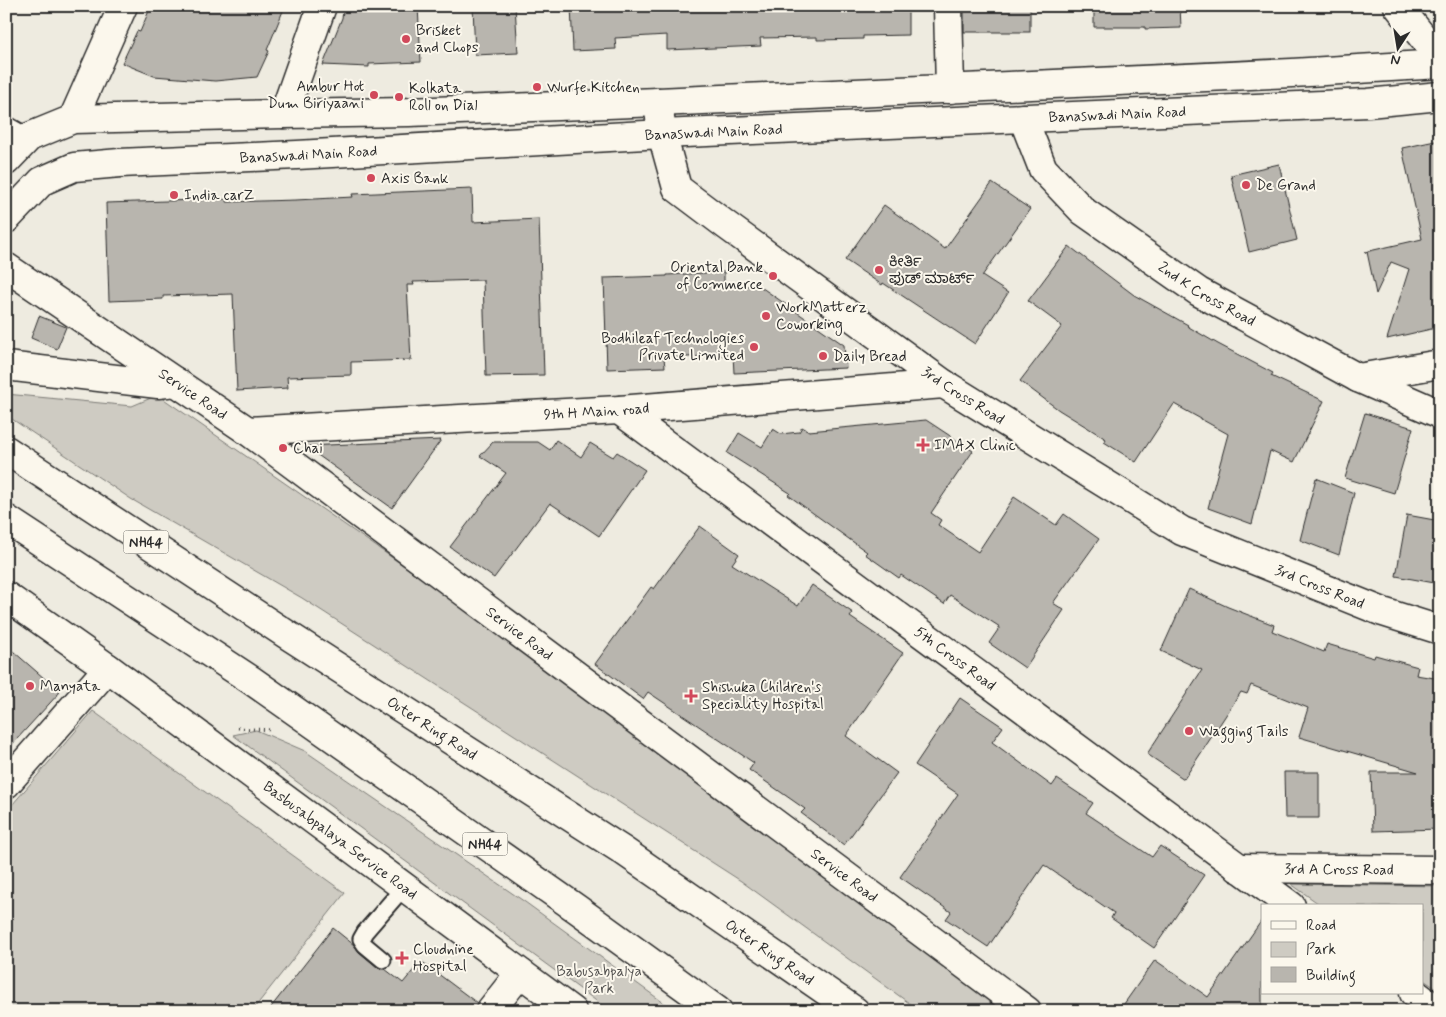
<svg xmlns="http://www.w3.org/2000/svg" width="1446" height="1017" font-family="Mynerve,'Noto Sans Kannada',sans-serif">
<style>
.green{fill:#cecbc2;stroke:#7c7b76}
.building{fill:#b8b5ae;stroke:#2b2b2b}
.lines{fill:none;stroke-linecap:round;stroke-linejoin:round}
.lane-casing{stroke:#2b2b2b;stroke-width:19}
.street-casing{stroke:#2b2b2b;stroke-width:31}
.secondary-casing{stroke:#2b2b2b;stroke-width:31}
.primary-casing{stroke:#2b2b2b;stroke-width:31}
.highway-casing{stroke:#2b2b2b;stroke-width:31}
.path{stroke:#2b2b2b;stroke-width:3;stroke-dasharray:1 4;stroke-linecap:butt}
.lane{stroke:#fbf7ec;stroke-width:15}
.street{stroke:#fbf7ec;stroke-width:28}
.secondary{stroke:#fbf7ec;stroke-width:28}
.primary{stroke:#fbf7ec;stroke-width:28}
.highway{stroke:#fbf7ec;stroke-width:28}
.poi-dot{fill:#d1495b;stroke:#fbf7ec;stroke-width:2}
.labels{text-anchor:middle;stroke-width:4;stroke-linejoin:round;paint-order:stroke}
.shield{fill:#fbf7ec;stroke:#696865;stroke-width:1}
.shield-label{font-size:14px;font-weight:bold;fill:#2b2b2b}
.poi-label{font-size:15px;fill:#2b2b2b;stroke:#fbf7ec;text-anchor:start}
.street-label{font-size:15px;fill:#2b2b2b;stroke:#fbf7ec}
.park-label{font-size:15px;fill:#545351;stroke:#fbf7ec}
</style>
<rect width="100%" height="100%" fill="#eeebe0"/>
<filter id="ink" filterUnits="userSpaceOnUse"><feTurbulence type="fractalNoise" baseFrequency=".02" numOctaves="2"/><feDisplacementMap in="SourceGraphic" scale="10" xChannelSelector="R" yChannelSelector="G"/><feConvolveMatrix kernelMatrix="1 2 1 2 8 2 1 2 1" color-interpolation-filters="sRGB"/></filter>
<g filter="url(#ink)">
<g class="green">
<polygon points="6,394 132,406 158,395 489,625 1014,1011 920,1011 741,881 302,598 131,499 6,415"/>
<polygon points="93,711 345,893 252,1011 6,1011 6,812"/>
<polygon points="256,730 305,751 525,902 675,1011 610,1011 233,735"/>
<polygon points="1291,884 1440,886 1440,991 1422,979 1422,906 1322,906"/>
</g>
<g class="building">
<polygon points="151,6 285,6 267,50 269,51 257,77 215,81 154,76 122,63 137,31 140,32"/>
<polygon points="344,6 418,6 421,62 369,64 369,67 323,65 342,18"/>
<polygon points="473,6 515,6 518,53 475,55"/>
<polygon points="571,6 908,6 908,35 863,36 863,39 817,40 817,37 760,38 761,46 667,50 667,35 615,38 616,49 573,51"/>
<rect x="964" y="6" width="66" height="26"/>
<polygon points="1094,6 1180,6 1181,28 1145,29 1145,27 1094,27"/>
<polygon points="1440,140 1440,327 1387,339 1409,269 1391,262 1376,294 1367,252 1365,252 1422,239 1402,148"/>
<polygon points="1279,164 1297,240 1249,252 1231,175"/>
<polygon points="992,183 1030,209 982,276 1008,293 975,344 883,283 882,285 845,260 884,205 945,249"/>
<polygon points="472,189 473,222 539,219 544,375 486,376 483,280 413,282 414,285 407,285 411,360 351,362 351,375 287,377 288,388 237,391 233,294 163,296 163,299 109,301 106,203 227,199 227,202 296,200 353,197 352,194"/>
<polygon points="1069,246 1134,295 1188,325 1187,326 1218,344 1273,373 1271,376 1324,401 1294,462 1270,451 1252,524 1208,508 1228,434 1174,404 1136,462 1104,442 1106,439 1059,410 1020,381 1062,326 1028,301"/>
<polygon points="724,272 724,287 758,285 844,345 846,368 734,373 733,355 664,358 665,367 607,369 604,278 667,276 667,275"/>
<polygon points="39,316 66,327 57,349 31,338"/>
<polygon points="1365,413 1413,428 1394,493 1345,478"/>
<polygon points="926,420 973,451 931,513 941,520 938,525 978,552 1014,497 1056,525 1064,514 1099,539 1053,603 1064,610 1025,668 989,643 1000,627 950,595 944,604 901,575 899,578 865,554 867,552 788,495 790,493 727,453 739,433 762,447 773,429 781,434 799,432 802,427 809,431"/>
<polygon points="441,440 392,508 305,446"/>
<polygon points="556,440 581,457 590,443 613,457 617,452 645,470 599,536 550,503 494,578 450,547 506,473 480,456 493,442 538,442 550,450"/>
<polygon points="1316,478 1354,493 1339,555 1300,540"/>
<polygon points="1407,515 1440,521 1440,584 1396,576"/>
<polygon points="700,526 739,554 732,564 798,606 812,585 853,613 850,617 903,653 846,736 897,773 844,845 801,813 805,809 749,770 754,763 648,692 643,699 595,664 651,587 654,589"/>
<polygon points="1189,589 1228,607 1274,625 1272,631 1324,652 1327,644 1374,658 1375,655 1418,667 1416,675 1440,679 1440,829 1373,831 1371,772 1418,772 1299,737 1308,708 1251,685 1247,694 1241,692 1184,779 1147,754 1202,670 1161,651"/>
<polygon points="6,645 60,692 6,751"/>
<polygon points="960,698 1003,727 992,742 1052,786 1057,779 1093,803 1086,813 1152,857 1160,846 1204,875 1154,948 1111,918 1114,913 1044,865 988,947 946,919 951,912 900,877 958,794 915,765"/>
<polygon points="1284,772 1319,772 1319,818 1285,818"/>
<polygon points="1262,920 1262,1011 1119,1011 1155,960 1208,997"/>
<polygon points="333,928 354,945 359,952 377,967 385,969 403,983 421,961 477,1003 475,1011 268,1011"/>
</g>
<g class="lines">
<g class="lane-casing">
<g id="lane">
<polyline points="6,124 29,137"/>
<polyline points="383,960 365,945 361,939 365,932 404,887"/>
</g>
</g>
<g class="street-casing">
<g id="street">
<polyline points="948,6 950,89"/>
<polyline points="1398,6 1440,59"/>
<polyline points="284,114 322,6"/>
<path id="s1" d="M 1023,118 L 1043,169 L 1083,211 L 1199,292 L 1358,378 L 1440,414"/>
<polyline points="1358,378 1440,364"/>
<path id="s2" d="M 619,410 L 1291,906"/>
<path id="s3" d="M 248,431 L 619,410 L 944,384"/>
<polyline points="6,784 108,668"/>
<path id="s4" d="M 1238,868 L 1440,870"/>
<polyline points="1414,993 1438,1011"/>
<polyline points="490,1011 520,973"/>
</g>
</g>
<g class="secondary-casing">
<g id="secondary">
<path id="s5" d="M 658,102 L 662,134 L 677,188 L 726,225 L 944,384 L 1182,531 L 1383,612 L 1440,630"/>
<polyline points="73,119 123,6"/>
<path id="s6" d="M 6,267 L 248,431 L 1027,1011"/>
<polyline points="6,366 158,384 176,382"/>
<path id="s7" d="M 6,596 L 108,668 L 572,1011"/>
</g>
</g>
<g class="primary-casing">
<g id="primary">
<polyline points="6,161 29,137 73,119 284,114 409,112 658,102 1292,73 1440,64"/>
<path id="s8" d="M 6,219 L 42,181 L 74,167 L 120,163 L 297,155 L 662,134 L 1368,103 L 1440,96"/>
</g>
</g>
<g class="highway-casing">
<g id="highway">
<path id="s9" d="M 6,450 L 286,634 L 622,850 L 855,1011"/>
<polyline points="6,519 251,680 577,909 718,1011"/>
</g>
</g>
<polyline class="path" points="238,728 272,730"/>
<use href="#lane" class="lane"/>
<use href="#street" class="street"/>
<use href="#secondary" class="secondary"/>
<use href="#primary" class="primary"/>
<use href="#highway" class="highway"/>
</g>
</g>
<g class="poi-dot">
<circle cx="406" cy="39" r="5"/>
<circle cx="537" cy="87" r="5"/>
<circle cx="374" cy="95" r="5"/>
<circle cx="399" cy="97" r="5"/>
<circle cx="371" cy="178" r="5"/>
<circle cx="1246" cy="185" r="5"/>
<circle cx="174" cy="195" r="5"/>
<circle cx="879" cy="270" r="5"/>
<circle cx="773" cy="276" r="5"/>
<circle cx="766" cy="316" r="5"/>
<circle cx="754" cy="347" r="5"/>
<circle cx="823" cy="356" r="5"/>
<path d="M920.5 437.5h5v5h5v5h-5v5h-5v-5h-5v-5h5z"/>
<circle cx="283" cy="448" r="5"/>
<circle cx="30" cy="686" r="5"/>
<path d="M688.5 688.5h5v5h5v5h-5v5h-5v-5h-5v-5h5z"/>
<circle cx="1189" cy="731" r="5"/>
<path d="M399.5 950.5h5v5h5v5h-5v5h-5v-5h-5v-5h5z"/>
</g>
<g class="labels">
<g class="shield">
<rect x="123.5" y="530.5" width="45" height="23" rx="4"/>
<rect x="462.5" y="832.5" width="45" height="23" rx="4"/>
</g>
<g class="shield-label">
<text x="146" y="547">NH44</text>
<text x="485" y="849">NH44</text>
</g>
<g class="poi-label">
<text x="416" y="35">Brisket<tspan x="416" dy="17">and Chops</tspan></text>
<text x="364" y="91" text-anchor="end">Ambur Hot<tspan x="364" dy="17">Dum Biriyaani</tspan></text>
<text x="547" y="92">Wurfe Kitchen</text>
<text x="409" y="93">Kolkata<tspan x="409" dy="17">Roll on Dial</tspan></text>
<text x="381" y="183">Axis Bank</text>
<text x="1256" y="190">De Grand</text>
<text x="184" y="200">India carZ</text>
<text x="889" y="266">ಕೀರ್ತಿ<tspan x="889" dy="17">ಫುಡ್ ಮಾರ್ಟ್</tspan></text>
<text x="763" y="272" text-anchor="end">Oriental Bank<tspan x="763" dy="17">of Commerce</tspan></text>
<text x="776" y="312">WorkMatterz<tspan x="776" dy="17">Coworking</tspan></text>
<text x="744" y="343" text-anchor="end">Bodhileaf Technologies<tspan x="744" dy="17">Private Limited</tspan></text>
<text x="833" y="361">Daily Bread</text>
<text x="934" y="450">IMAX Clinic</text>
<text x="293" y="453">Chai</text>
<text x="40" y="691">Manyata</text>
<text x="702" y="692">Shishuka Children's<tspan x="702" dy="17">Speciality Hospital</tspan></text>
<text x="1199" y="736">Wagging Tails</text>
<text x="413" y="954">Cloudnine<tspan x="413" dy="17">Hospital</tspan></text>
</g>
<g class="street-label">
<text dy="5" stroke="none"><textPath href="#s8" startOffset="1132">Banaswadi Main Road</textPath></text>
<text dy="5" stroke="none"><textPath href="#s8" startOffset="728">Banaswadi Main Road</textPath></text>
<text dy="5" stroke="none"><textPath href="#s8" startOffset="322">Banaswadi Main Road</textPath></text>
<text dy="5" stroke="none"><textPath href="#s1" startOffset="262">2nd K Cross Road</textPath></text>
<text dy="5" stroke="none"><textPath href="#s6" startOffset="226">Service Road</textPath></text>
<text dy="5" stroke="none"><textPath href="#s5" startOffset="442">3rd Cross Road</textPath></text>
<text dy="5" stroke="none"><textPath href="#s3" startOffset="349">9th H Main road</textPath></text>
<text dy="5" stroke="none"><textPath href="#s5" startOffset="848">3rd Cross Road</textPath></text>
<text dy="5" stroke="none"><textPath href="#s6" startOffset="631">Service Road</textPath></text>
<text dy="5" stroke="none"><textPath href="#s2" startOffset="418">5th Cross Road</textPath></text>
<text dy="5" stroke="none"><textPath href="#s9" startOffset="509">Outer Ring Road</textPath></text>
<text dy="5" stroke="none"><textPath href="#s7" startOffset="414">Basbusabpalaya Service Road</textPath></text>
<text dy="5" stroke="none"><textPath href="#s4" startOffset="101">3rd A Cross Road</textPath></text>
<text dy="5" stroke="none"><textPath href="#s6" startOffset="1036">Service Road</textPath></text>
<text dy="5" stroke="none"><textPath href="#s9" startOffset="914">Outer Ring Road</textPath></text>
</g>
<g class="park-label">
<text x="599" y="976">Babusabpalya<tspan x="599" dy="17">Park</tspan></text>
</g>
</g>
<rect width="1446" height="1017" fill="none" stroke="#fbf7ec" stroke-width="25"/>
<rect x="12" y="12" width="1421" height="992" fill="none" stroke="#2b2b2b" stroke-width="2" filter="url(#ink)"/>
<rect x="1261" y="904" width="162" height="90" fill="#fbf7ec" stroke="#a8a59f"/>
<rect x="1271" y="921" width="25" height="8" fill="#fbf7ec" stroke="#a8a59f"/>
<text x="1306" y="930" font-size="15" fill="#2b2b2b">Road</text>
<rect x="1271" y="942" width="25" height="15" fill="#cecbc2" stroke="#a8a59f"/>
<text x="1306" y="954" font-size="15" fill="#2b2b2b">Park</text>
<rect x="1271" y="967" width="25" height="15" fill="#b8b5ae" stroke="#a8a59f"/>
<text x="1306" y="980" font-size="15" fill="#2b2b2b">Building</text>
<g transform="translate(1398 48) rotate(192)" stroke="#fbf7ec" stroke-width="4" paint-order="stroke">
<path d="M0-4L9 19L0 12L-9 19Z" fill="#2b2b2b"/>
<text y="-8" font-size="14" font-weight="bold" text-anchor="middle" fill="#2b2b2b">N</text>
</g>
</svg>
